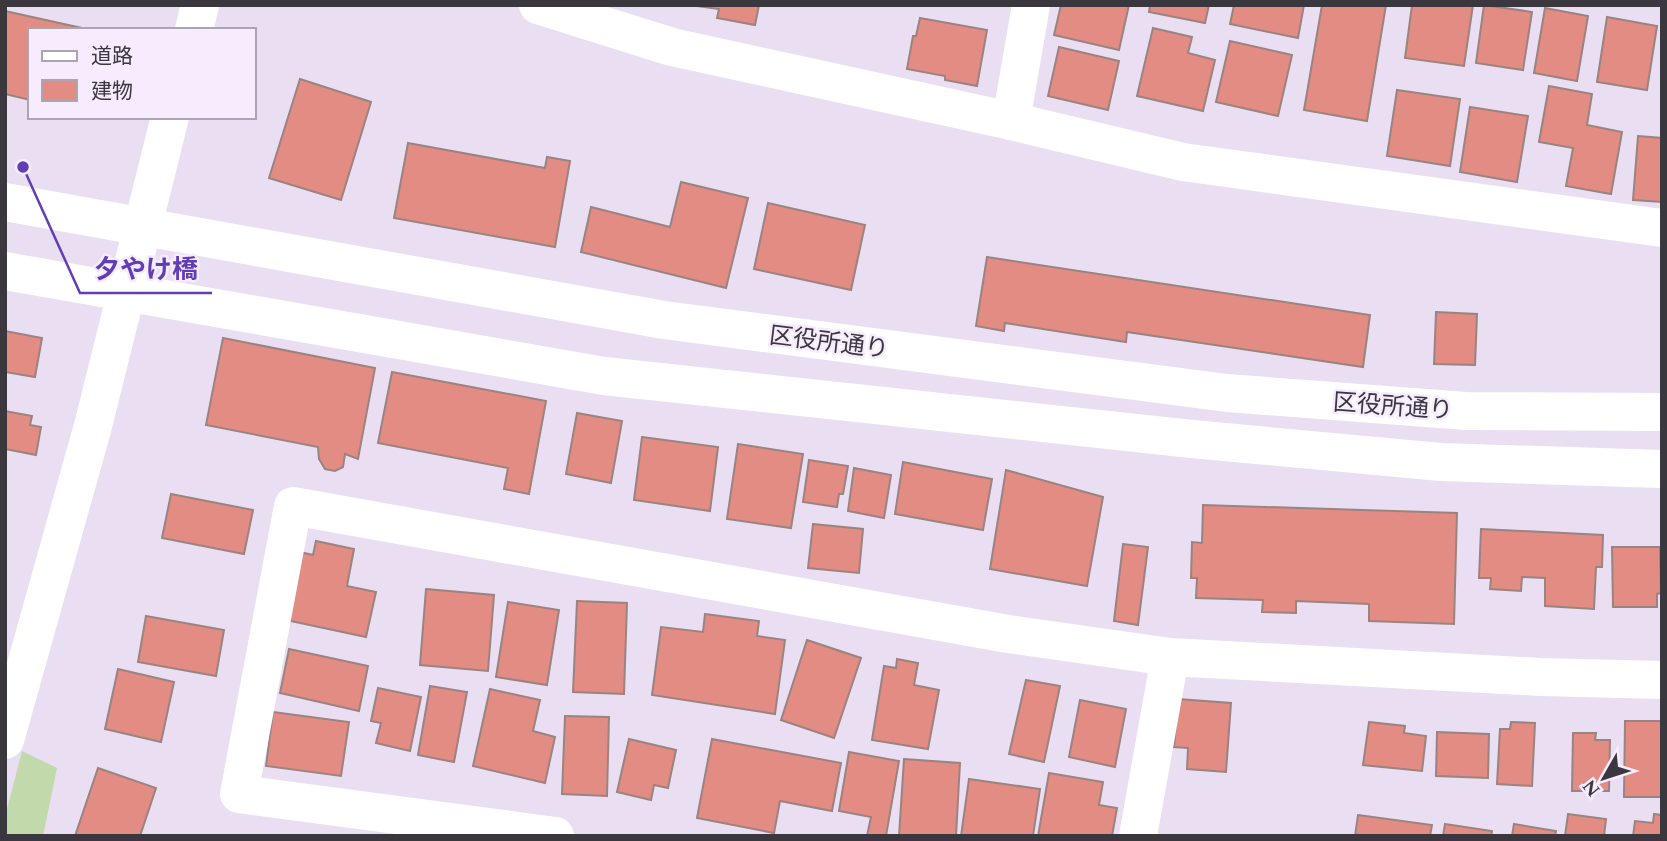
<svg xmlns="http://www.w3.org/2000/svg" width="1667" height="841" font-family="Spectral,'Noto Sans JP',serif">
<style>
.green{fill:#c1d9ab}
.building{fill:#e28c83;stroke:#9a8380;stroke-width:2}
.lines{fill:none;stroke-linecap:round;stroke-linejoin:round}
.minor{stroke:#fff;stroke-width:38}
.tertiary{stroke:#fff;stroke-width:38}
.labels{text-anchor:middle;stroke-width:5;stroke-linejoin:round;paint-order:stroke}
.street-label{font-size:24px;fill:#3b373f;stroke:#f6ecfd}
.leader{fill:none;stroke:#613eb6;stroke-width:2.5}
.callout-dot{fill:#613eb6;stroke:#f6ecfd;stroke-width:2.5}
.callout-label{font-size:26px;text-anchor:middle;font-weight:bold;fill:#613eb6;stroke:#f6ecfd;stroke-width:5;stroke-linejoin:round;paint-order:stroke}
</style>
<rect width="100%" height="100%" fill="#eadef2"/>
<polygon class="green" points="22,751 57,768 43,836 5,836 5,817"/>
<g class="building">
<polygon points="759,5 755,25 717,18 719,9 697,6"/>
<polygon points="1061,5 1129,5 1119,50 1054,35"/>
<polygon points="1150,5 1209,5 1205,23 1149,12"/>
<polygon points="1234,5 1304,5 1298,38 1230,24"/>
<polygon points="1322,5 1386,5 1367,121 1304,110"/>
<polygon points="1412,5 1473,5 1464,66 1405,58"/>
<polygon points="1484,5 1532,12 1523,70 1476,63"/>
<polygon points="1545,8 1588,16 1577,81 1534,73"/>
<polygon points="5,11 91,30 30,30 30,100 5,94"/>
<polygon points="1607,17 1657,26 1647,90 1597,82"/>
<polygon points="920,18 987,30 977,86 945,80 945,76 907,69 913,36 916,36"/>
<polygon points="1153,28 1192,37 1188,53 1215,60 1203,111 1137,96"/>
<polygon points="1230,41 1292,55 1278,116 1216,102"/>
<polygon points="1059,47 1119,61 1108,110 1048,96"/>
<polygon points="300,79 371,102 341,200 269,178"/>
<polygon points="1549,86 1592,94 1587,125 1622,132 1611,194 1566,186 1573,148 1539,142"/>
<polygon points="1397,90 1460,99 1450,166 1387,156"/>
<polygon points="1470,107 1528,116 1517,182 1460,172"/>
<polygon points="1638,136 1662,138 1662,202 1633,200"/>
<polygon points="408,143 545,168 547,157 570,161 555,247 394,218"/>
<polygon points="681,182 748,198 726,288 581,252 591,207 670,227"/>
<polygon points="768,203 865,225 851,290 754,269"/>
<polygon points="987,257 1370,315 1363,367 1127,332 1126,342 1005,323 1004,331 976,326"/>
<polygon points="1436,312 1477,314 1475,365 1434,364"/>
<polygon points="5,331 42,338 35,377 5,372"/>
<polygon points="223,338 375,368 358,459 345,454 343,467 335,471 325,469 319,459 318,447 206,425"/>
<polygon points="392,372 546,401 529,494 504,489 508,468 378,443"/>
<polygon points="5,411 32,416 30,425 41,427 36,455 5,449"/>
<polygon points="577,413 622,421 611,483 566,474"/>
<polygon points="642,437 718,447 710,511 634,500"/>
<polygon points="738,444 803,454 791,528 727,519"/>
<polygon points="809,460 848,466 843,494 839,494 837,507 803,502"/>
<polygon points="903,462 992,479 983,530 895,514"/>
<polygon points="854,468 891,475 884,518 848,511"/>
<polygon points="1006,470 1103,497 1087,586 990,569"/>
<polygon points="171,494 253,510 244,554 162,538"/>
<polygon points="1203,505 1457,513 1454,624 1369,621 1369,604 1296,601 1296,613 1262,612 1263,600 1196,598 1197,578 1191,578 1192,542 1202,543"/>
<polygon points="813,524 863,529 859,573 808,568"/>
<polygon points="1481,529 1603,535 1602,567 1596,567 1594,609 1545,606 1545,578 1522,577 1521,591 1490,589 1491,578 1479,578"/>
<polygon points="316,541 354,549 347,586 376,592 366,637 286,620 300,552 313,555"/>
<polygon points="1123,544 1148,547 1138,625 1114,621"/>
<polygon points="1612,547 1660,547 1661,593 1657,594 1657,607 1613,607"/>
<polygon points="426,589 494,595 488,671 420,665"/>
<polygon points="577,601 627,603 624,694 573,692"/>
<polygon points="508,602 559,610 547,685 496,677"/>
<polygon points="705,614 759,621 757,636 785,640 775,714 652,695 661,627 703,632"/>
<polygon points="146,616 224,630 216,676 138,662"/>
<polygon points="807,640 861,658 834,738 781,720"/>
<polygon points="289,649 368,666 359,711 280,693"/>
<polygon points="897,659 918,663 914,685 939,690 928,749 872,740 884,666 896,668"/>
<polygon points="118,669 174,682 161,742 105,729"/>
<polygon points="1026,680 1060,686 1044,762 1009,754"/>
<polygon points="430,686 467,692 454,762 418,755"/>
<polygon points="378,688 421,697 410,751 376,743 381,723 371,721"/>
<polygon points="490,689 540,700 533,731 555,737 545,783 473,766"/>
<polygon points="1178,699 1231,703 1226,772 1187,769 1188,748 1174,747"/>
<polygon points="1080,700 1126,709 1115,767 1069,757"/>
<polygon points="273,712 349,722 341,776 266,766"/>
<polygon points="565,716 609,717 607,796 562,794"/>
<polygon points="1625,721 1662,721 1662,797 1624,797"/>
<polygon points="1369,722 1405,726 1404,733 1426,736 1422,771 1363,765"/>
<polygon points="1511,722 1535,723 1532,786 1497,784 1500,729 1510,729"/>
<polygon points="1437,732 1489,734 1488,778 1436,776"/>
<polygon points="1573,733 1596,733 1595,740 1610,740 1609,791 1572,791"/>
<polygon points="629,739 676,750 668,788 654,785 651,800 617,792"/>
<polygon points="712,739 841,763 832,811 780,801 774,833 697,818"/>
<polygon points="849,752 899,761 886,836 867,836 871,817 839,811"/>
<polygon points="904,759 960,763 956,836 899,836"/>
<polygon points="98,768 156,788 140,836 75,836"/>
<polygon points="1049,773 1103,782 1099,805 1117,808 1112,836 1038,836"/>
<polygon points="969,779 1040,789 1033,836 961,836"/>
<polygon points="1568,814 1606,819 1604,836 1565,836"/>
<polygon points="1654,814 1662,815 1662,836 1633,836 1635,821 1653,823"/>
<polygon points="1358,815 1432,825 1430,836 1355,836"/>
<polygon points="1445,824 1492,831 1491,836 1443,836"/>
<polygon points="1514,824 1556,831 1555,836 1512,836"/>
</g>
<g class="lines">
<g class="minor">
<polyline points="538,5 672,47 1011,121 1183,162 1662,228"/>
<polyline points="1011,121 1031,5"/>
<polyline points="555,836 239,794 293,506 1008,634 1170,657 1541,677 1662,680"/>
<polyline points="1138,836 1170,657"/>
</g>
<g class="tertiary">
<polyline points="194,30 200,5"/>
<polyline points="5,202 664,320 1227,393 1466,411 1662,412"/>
<polyline points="5,271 604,376 1192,439 1441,462 1662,469"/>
<polyline points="5,740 93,426 170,117"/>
</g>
</g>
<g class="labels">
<g class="street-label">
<text transform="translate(829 342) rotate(7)" y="8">区役所通り</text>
<text transform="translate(1393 406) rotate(4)" y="8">区役所通り</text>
</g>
</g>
<path class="leader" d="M23 167L80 293H212"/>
<circle class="callout-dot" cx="23" cy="167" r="7"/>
<g class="callout-label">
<text x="146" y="278">夕やけ橋</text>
</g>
<rect width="1667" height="841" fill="none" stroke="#3b373f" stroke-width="14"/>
<rect x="28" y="28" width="228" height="91" fill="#f6ecfd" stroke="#aba4b1" stroke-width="2"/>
<rect x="42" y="51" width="35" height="10" fill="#ffffff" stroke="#aba4b1" stroke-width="2"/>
<text x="91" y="63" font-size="21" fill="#3b373f">道路</text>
<rect x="42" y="80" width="35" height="21" fill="#e28c83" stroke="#aba4b1" stroke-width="2"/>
<text x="91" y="98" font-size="21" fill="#3b373f">建物</text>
<g transform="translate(1604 778) rotate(231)" stroke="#f6ecfd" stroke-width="5" paint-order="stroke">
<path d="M0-5L12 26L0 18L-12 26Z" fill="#3b373f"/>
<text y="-10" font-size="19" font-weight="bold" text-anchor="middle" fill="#3b373f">N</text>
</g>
</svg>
